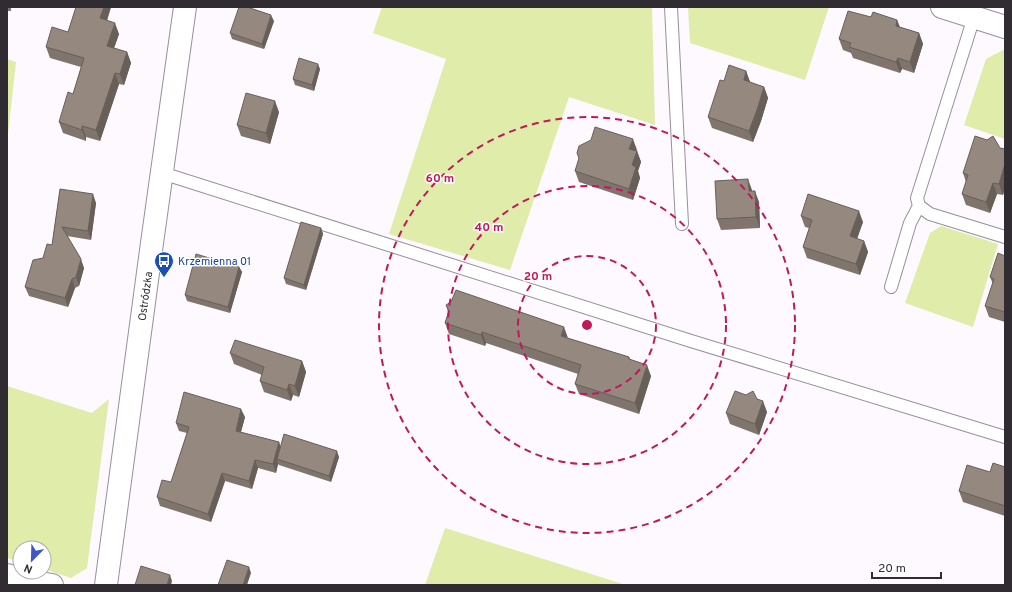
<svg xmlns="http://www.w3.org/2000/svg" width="1012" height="592" font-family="Overpass,sans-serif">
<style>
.green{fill:#dfecaa}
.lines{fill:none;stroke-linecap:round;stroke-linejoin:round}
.lane-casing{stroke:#988f9a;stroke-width:14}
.street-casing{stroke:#988f9a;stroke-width:24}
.secondary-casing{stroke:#988f9a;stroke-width:24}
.lane{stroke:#fff;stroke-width:12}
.street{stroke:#fff;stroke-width:22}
.secondary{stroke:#fff;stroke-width:22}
.wall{fill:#80756d}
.shaded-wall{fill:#685f59}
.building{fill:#95887f;stroke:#685f59}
.ring{fill:none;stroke:#c2185b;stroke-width:2;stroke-dasharray:7 5}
.labels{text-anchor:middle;stroke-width:3;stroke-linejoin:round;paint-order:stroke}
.transit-label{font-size:11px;fill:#164399;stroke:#fff;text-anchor:start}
.street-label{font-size:11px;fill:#302c31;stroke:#fff}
.centre{fill:#c2185b;stroke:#fff;stroke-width:2}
.ring-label{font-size:12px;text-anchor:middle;font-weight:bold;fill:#c2185b;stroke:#fff;stroke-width:3;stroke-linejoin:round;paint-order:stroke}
</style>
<rect width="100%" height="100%" fill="#fdf9fe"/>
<g class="green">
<polygon points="382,7 652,7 655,125 569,97 510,270 389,234 446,59 373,33"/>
<polygon points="688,7 829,7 805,80 690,43"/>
<polygon points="1005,49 1005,139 964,125 986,59"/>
<polygon points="7,59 16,62 7,144"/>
<polygon points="941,226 998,244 973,327 905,303 930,233"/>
<polygon points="7,386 92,413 109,399 87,568 71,578 44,569 44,548 20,548 20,562 7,558"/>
<polygon points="445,528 626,585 425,585"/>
</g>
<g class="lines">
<g class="lane-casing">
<g id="lane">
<polyline points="671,7 682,224"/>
<polyline points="974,17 917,198 919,206 930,214 1005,237"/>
<polyline points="162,173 691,341 1005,437"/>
<polyline points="891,287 910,223 919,206"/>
</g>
</g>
<g class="street-casing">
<g id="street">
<polyline points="942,7 1005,27"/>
<polyline points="7,575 23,580 52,585"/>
</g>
</g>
<g class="secondary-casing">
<polyline id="secondary" points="106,585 152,243 185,7"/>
</g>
<use href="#lane" class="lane"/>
<use href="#street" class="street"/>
<use href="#secondary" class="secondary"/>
</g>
<g class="wall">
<rect x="7" y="7" width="4" height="4"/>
<polygon points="76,7 111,7 107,21 119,34 114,48 127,52 131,63 124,85 119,84 100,141 86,137 86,141 63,133 59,122 73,94 81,67 50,58 46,47 68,32"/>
<polygon points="871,17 897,20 900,27 919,33 923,44 914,73 902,69 900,73 853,58 851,53 843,50 839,39"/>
<polygon points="274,21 264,49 232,39 230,33"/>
<polygon points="320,69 314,91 295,85 293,79"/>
<polygon points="746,71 750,82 764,87 768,98 761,121 753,142 712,128 708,117 724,81"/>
<polygon points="279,112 270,144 241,136 237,125"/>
<polygon points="1000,148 1005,149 1005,188 1003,195 997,194 990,213 966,205 962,194 966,182 963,173"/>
<polygon points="637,150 636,151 637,151 641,162 638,171 640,178 633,200 579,182 575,171 579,159 577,153"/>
<polygon points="60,189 96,203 91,240 67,236 84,268 79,286 75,288 68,307 29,296 25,287 43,258 52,245"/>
<polygon points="752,191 759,202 760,228 721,230 717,219"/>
<polygon points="801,216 863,222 857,239 864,241 868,252 860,275 807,258 803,247 809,228 805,227"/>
<polygon points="321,228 323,234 306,290 286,284 284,278"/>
<polygon points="1005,256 1005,322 989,317 985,306 993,284 990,277"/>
<polygon points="239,267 242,272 230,313 187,301 185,295"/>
<polygon points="446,305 567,338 629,357 630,359 651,376 639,414 579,394 575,384 578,374 486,343 485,346 449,334 445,323 448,312"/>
<polygon points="230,353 302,361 306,372 299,397 293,395 291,401 264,392 260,381 262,375 234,364"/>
<polygon points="757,399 767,412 759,435 730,424 726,413"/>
<polygon points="245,417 241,432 279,442 280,446 339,457 331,482 279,465 278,464 276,473 258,468 252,489 225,481 211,522 160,506 157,497 171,482 187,433 179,431 176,423"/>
<polygon points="1005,467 1005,516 963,502 959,491 990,472"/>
</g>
<g class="shaded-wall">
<polygon points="104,7 111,7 104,29 100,18"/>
<polygon points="271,15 274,21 264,49 262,44"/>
<polygon points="897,20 901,31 896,26"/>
<polygon points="115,23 119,34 111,57 107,46"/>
<polygon points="919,33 923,44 914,73 910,62"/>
<polygon points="127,52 131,63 124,85 120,74"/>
<polygon points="898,58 902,69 900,73 896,62"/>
<polygon points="318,64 320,69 314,91 312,85"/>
<polygon points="746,71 750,82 748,91 744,80"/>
<polygon points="115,73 119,84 100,141 96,130"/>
<polygon points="764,87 768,98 761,121 753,142 749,131"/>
<polygon points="275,101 279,112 270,144 266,133"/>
<polygon points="82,126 86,137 86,141 82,130"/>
<polygon points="633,139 637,150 633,160 629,149"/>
<polygon points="637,151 641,162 638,171 640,178 633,200 629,189 632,165"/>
<polygon points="1005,164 1005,188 1003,195 999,184"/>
<polygon points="748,179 752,190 753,202 749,191"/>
<polygon points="993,183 997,194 990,213 986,202"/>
<polygon points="755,191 759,202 760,228 756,217"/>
<polygon points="93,194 96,203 91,240 88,231"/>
<polygon points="859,211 863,222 854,247 850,236"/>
<polygon points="321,228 323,234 306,290 304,285"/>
<polygon points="864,241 868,252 860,275 856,264"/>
<polygon points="81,259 84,268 79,286 76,277"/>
<polygon points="239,267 242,272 230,313 228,307"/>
<polygon points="72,279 75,288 68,307 65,298"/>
<polygon points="564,327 568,338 561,336"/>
<polygon points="482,332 486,343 485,346 481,335"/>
<polygon points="302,361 306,372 299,397 295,386"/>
<polygon points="647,365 651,376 639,414 635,403"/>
<polygon points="289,384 293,395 291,401 287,390"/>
<polygon points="763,401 767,412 759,435 755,424"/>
<polygon points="241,409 245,417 239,439 236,431"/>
<polygon points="279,442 282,451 277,459 278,464 276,473 273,464"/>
<polygon points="337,451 339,457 331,482 329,476"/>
<polygon points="255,460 258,468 252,489 249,481"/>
<polygon points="222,473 225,481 211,522 208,514"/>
<polygon points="249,567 251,573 247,585 243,585"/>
<polygon points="170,575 172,581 171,585 167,585"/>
</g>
<g class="building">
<polygon points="76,7 104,7 100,18 115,23 107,46 127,52 120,74 115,73 96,130 82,126 82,130 59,122 68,92 73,94 84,58 46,47 52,27 68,32"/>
<polygon points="239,7 247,7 271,15 262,44 230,33"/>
<polygon points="848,11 871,17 873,12 897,20 896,26 919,33 910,62 898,58 896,62 849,47 851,43 839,39"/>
<polygon points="299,58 318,64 312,85 293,79"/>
<polygon points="729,65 746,71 744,80 764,87 757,110 749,131 708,117 720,80 724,81"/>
<polygon points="246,93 275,101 266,133 237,125"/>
<polygon points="595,127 633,139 629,149 637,151 632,165 636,167 629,189 575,171 579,158 577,153 579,146 591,140"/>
<polygon points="975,136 987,140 993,136 1000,148 1005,149 1005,164 999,184 993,183 986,202 962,194 968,175 963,173"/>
<polygon points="748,179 749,191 755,191 756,217 717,219 715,181"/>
<polygon points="60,189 93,194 88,231 62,227 81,259 76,277 72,279 65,298 25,287 33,260 43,258 47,244 52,245"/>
<polygon points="808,194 859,211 850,236 864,241 856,264 803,247 812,220 801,216"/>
<polygon points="301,222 321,228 304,285 284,278"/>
<polygon points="998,253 1005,256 1005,312 985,306 994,279 990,277"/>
<polygon points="196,254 239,267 228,307 185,295"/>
<polygon points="456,290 564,327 561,336 629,357 629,359 647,365 635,403 575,384 581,365 482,332 481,335 445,323 449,311 446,305 451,302"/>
<polygon points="235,340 302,361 295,386 289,384 287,390 260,381 264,367 230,353"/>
<polygon points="735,391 746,395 753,391 757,399 763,401 755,424 726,413"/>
<polygon points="184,392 241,409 236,431 279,442 273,464 255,460 249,481 222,473 208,514 157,497 162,480 171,482 189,427 176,423"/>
<polygon points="284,434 337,451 329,476 277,459"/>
<polygon points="993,463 1005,467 1005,506 959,491 967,465 990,472"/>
<polygon points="227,560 249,567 243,585 218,585"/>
<polygon points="141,566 170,575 167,585 135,585"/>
</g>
<g class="ring">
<circle cx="587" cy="325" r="69"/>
<circle cx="587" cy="325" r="139"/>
<circle cx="587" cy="325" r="208"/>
</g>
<defs>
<g id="bus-pin" transform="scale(1)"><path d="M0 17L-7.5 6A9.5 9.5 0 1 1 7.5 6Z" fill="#1a4fb4" stroke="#fff"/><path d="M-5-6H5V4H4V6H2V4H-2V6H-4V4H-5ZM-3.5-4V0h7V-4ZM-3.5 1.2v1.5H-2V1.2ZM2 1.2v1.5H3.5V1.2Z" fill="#fff"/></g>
</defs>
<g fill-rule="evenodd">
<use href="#bus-pin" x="164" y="261"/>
</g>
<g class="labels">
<g class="transit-label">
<text x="178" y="265">Krzemienna 01</text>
</g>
<g class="street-label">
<text transform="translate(145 296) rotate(-82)" y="4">Ostródzka</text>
</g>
</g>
<circle cx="587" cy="325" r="6" class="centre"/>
<g class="ring-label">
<text x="440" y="182">60 m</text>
<text x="489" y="231">40 m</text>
<text x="538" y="280">20 m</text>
</g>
<rect width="1012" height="592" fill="none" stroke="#302c31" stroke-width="16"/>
<g transform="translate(32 560) rotate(203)"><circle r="19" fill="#ffffff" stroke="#acabad"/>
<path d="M0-3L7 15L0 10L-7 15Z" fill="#3f55c8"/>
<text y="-6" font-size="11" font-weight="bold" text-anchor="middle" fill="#302c31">N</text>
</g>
<path d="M872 572v6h69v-6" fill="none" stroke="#302c31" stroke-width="2"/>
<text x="878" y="572" font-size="12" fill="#302c31" stroke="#ffffff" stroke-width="3" paint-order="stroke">20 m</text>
</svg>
